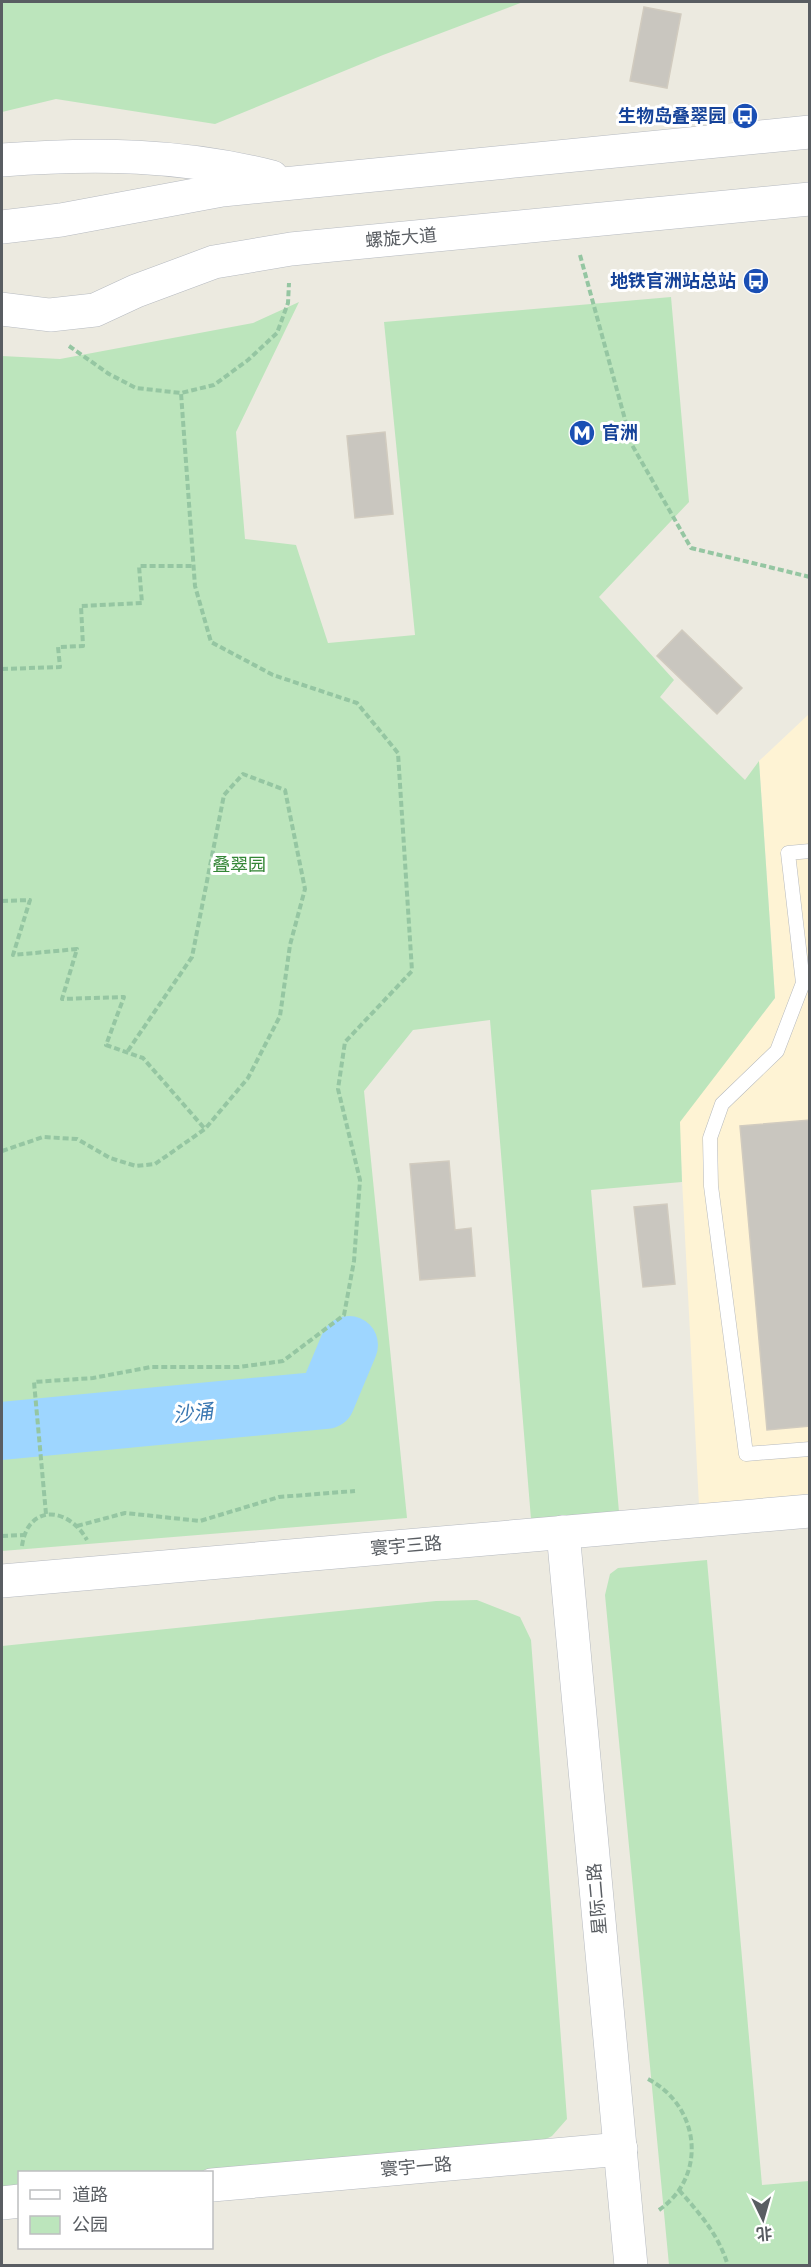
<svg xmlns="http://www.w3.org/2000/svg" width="811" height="2267" font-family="'Asap Condensed','Noto Sans SC',sans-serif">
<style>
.commercial{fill:#fef3d4}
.green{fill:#bce5bc}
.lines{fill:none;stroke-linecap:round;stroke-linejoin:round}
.river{stroke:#9ed6ff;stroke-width:58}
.building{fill:#c9c6bf;stroke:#d1cbbf;stroke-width:1.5}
.lane-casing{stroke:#b6b9bd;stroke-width:15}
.secondary-casing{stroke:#b6bac0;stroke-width:34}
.path{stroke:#95c6a2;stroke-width:4;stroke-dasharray:6 3;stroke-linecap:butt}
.lane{stroke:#fff;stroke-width:14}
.secondary{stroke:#fff;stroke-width:33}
.labels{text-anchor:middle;stroke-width:6;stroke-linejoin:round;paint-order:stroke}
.transit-label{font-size:18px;font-weight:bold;fill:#164399;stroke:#fff;text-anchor:end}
.street-label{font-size:18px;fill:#595d62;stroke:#fff}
.park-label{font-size:18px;fill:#348636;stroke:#fff}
.water-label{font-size:20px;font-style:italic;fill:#3a77b1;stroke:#fff}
</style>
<rect width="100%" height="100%" fill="#eceae0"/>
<polygon class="commercial" points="809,714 809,1494 699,1505 679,1122 775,998 759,761"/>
<g class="green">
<polygon points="2,2 523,2 383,55 215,124 56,99 2,112"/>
<polygon points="671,297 689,502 599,597 674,680 660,697 745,780 759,761 775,998 680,1122 682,1182 591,1190 619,1512 531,1519 490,1020 413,1030 364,1091 407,1518 2,1551 2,356 60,359 253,323 299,302 236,432 245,539 296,545 328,643 415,635 384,322"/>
<polygon points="707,1560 762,2185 809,2181 809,2265 669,2265 605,1595 610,1574 618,1568"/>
<polygon points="477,1600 520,1617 531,1640 567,2119 552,2136 530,2147 204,2172 20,2172 19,2188 2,2190 2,1646 436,1601"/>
</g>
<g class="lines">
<polyline class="river" points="2,1431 326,1400 349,1345"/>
</g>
<g class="building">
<polygon points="644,7 681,14 667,88 630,81"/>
<polygon points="385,432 393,514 355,518 347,436"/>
<polygon points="682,630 742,688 717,714 657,656"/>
<polygon points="810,1120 810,1426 767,1430 740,1126"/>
<polygon points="449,1161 455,1230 471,1228 475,1276 420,1280 410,1164"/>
<polygon points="667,1204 675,1284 643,1287 634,1207"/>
</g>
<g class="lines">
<g class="lane-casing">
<polyline id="lane" points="810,851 788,853 803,983 777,1051 722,1104 710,1138 711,1186 746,1454 810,1449"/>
</g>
<g class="secondary-casing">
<g id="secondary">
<path d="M 2,160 C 95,153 181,154 272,177"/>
<polyline points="2,227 61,220 222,190 810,132"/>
<polyline points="2,309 50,315 95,310 136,291 214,262 291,249 810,199"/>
<polyline points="563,1532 631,2266"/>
<polyline points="2,1581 810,1511"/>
<polyline points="212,2185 621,2149"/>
<polyline points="2,2203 20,2201"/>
</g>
</g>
<g class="path">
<polyline points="580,255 632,445 691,548 810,577"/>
<polyline points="69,346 109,374 136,388 181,393 214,385 248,360 277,333 288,303 289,283"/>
<polyline points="2,669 60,667 58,647 83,646 81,606 142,603 139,566 194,566"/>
<polyline points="2,901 30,900 13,955 77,949 62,999 124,997 106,1045 143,1058 205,1129"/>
<polyline points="2,1151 43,1137 77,1139 110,1158 136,1166 155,1164 205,1129 248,1078 280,1016 290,945 305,889 285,790 243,774 224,795 192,957 127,1052"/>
<polyline points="46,1514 34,1382 93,1378 151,1367 239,1367 283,1361 344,1315 354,1261 360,1180 338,1089 345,1042 412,971 398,753 357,703 273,675 211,642 195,586 181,393"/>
<polyline points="77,1526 125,1513 200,1521 279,1497 355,1491"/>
<polyline points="2,1536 24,1535"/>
<path d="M 22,1546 C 28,1503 69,1507 87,1540"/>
<path d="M 648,2079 C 700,2106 708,2176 659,2210"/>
<path d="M 679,2190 C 700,2214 719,2235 728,2266"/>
</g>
<use href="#lane" class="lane"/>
<use href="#secondary" class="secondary"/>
</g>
<defs>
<g id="bus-disc" transform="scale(1.35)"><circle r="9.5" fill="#1a4fb4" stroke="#fff"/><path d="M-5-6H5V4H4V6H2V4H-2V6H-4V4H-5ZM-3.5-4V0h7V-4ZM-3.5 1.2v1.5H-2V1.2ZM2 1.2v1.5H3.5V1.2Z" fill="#fff"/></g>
<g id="metro-disc" transform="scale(1.35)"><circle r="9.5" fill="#1a4fb4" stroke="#fff"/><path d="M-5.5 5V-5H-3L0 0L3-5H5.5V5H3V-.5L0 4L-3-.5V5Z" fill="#fff"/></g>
</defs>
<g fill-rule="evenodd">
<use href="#bus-disc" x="745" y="116"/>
<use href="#bus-disc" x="756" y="281"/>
<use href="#metro-disc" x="582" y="433"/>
</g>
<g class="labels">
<g class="transit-label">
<text x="726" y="122">生物岛叠翠园</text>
<text x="736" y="287">地铁官洲站总站</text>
<text x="602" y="439" text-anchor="start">官洲</text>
</g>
<g class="street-label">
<text transform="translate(401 238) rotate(-5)" y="6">螺旋大道</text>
<text transform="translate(406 1546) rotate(-5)" y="6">寰宇三路</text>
<text transform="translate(597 1899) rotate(-95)" y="6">星际二路</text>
<text transform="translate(416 2167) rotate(-5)" y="6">寰宇一路</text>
</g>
<g class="park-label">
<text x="239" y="871">叠翠园</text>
</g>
<g class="water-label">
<text transform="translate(193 1413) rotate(-6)" y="7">沙涌</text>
</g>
</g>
<rect width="811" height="2267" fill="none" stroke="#595d62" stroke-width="6"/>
<rect x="18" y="2171" width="195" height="78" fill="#ffffff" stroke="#bdbec0" stroke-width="1.5"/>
<rect x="30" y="2190" width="30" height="9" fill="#ffffff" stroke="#bdbec0" stroke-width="1.5"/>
<text x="72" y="2201" font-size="18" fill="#595d62">道路</text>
<rect x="30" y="2216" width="30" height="18" fill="#bce5bc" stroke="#bdbec0" stroke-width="1.5"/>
<text x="72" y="2231" font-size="18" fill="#595d62">公园</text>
<g transform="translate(763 2219) rotate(175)" stroke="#ffffff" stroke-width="4.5" paint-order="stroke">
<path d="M0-4.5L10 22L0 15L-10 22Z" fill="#595d62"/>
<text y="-9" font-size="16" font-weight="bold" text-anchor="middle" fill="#595d62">北</text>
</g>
</svg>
